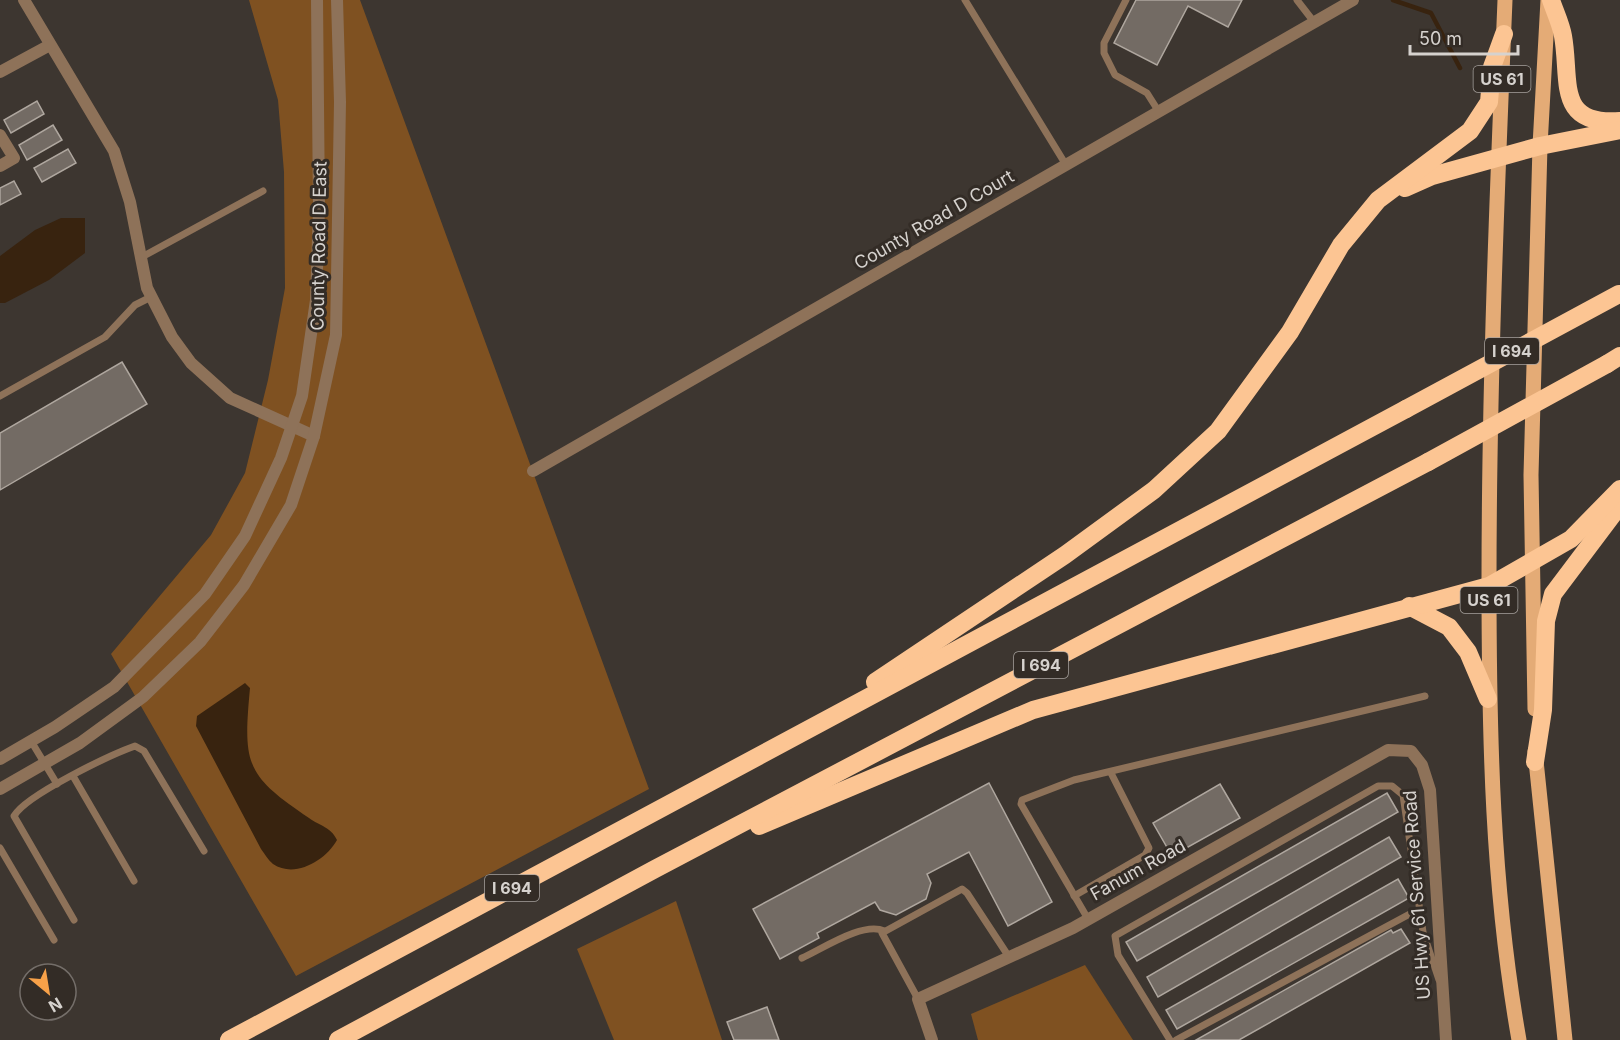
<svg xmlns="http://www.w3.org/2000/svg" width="1620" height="1040" font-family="Inter,sans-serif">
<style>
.green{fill:#7f5121}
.water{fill:#38230f}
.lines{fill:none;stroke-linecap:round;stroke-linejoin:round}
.stream{stroke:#38230f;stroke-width:4.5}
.building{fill:#736b64;stroke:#afa79f;stroke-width:1.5}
.service{stroke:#8e7259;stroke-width:7}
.minor{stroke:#8e7259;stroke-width:12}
.tertiary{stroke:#8e7259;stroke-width:12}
.primary{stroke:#e4ab76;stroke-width:15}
.motorway{stroke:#fcc593;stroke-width:18}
.motorway-bridge{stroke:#fcc593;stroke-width:18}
.labels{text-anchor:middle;stroke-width:6;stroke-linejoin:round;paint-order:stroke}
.shield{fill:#332c26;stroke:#a5a09c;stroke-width:1.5}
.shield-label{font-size:16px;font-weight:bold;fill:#d6d2ce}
.street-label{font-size:18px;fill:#d6d2ce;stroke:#332c26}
</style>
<rect width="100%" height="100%" fill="#3d3630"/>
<g class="green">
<polygon points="249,0 360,0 649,789 296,976 111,654 211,535 245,473 268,380 285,288 284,172 278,100"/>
<polygon points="676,901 722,1040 614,1040 577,949"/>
<polygon points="1085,965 1133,1040 978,1040 971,1014"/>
</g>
<g class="water">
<polygon points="61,218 85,218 85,253 49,280 5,303 0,303 0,256 35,230"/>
<path d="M 245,683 L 250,688 C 243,764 245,775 309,818 C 320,826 331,827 337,840 C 326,860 295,879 273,864 C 268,860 265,854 261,849 L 196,726 L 197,716 Z"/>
</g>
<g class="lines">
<polyline class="stream" points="1393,0 1431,13 1460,68"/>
</g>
<g class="building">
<polygon points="1136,0 1242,0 1228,27 1188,6 1157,65 1114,43"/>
<polygon points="37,101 44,114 11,133 4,120"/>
<polygon points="53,125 62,140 27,160 19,145"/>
<polygon points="68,149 76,163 42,182 34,168"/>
<polygon points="14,181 21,194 0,205 0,188"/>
<polygon points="122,362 147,404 0,490 0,433"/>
<polygon points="989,783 1052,902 1008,926 969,852 927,874 931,883 926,899 896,915 880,910 875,902 817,933 819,938 780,959 753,909"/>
<polygon points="1220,784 1240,818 1172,856 1153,823"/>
<polygon points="1387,793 1398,812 1137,961 1126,942"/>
<polygon points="1389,837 1401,857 1158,997 1147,977"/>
<polygon points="1398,879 1409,898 1177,1029 1166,1010"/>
<polygon points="1401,929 1410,943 1239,1040 1196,1040 1391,930 1393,933"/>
<polygon points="767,1007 779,1040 734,1040 727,1022"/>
</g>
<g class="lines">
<g class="service">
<polyline points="965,0 1066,165"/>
<polyline points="1126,0 1104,43 1104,53 1115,75 1147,93 1159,112"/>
<polyline points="1297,0 1314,22"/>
<polyline points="140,258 263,191"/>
<polyline points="0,396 105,337 135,305 151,297"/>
<polyline points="31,741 57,784"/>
<polyline points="73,776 134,881"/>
<polyline points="0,848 54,940"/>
<polyline points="1074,896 1145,855 1149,848 1111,773"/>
<polyline points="1088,919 1021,804 1022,800 1074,780 1425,696"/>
<path d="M 74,920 L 14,816 C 26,795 110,755 135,746 L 144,751 L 204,851"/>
<path d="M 802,958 C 822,949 864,921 884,931"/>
<polyline points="918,999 882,933 962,889 967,893 1009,957"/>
<polyline points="1170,1040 1118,955 1115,936 1378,786 1392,786 1403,795 1423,932 1439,980"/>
<polyline points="1176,1040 1419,909"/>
</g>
<g class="minor">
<polyline points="0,135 14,158 0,166"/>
<polyline points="533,471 1353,0"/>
<polyline points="932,1040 918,999 1073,928 1388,750 1411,751 1422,765 1430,790 1446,1040"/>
</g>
<g class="tertiary">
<polyline points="24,0 114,151 130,202 147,288 172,337 191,363 230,398 314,436"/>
<polyline points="0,72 50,45"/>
<polyline points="0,759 55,727 114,687 205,594 245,536 281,458 302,396 316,300 319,208 317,0"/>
<polyline points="0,789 80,743 143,697 200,642 244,585 291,505 314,436 336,335 340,102 337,0"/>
</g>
<g class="primary">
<path d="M 1505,0 C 1497,194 1489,387 1489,581 C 1489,735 1492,887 1519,1040"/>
<polyline points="1535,709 1531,475 1540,146 1548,0"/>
<polyline points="1535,751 1565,1040"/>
</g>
<g class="motorway">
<path d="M 1551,0 C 1555,12 1561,24 1563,36 C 1571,80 1555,126 1620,121"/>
<polyline points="1405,188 1432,176 1540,146 1620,130"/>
<polyline points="1607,364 1620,356"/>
<polyline points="1409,606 1449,627 1468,652 1488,699"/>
<polyline points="875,682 1065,555 1154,490 1218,431 1290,332 1341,245 1378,200 1470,131 1489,102 1492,67 1504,34"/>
<polyline points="1535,762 1543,710 1546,621 1553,594 1620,505"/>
<polyline points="759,826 1033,710 1489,586 1571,539 1620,489"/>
<polyline points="229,1040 1406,409"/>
<polyline points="338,1040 655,869 1428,462"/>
</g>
<g class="motorway-bridge">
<polyline points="1406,409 1619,294"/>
<polyline points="1428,462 1607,364"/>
</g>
</g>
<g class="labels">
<g class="shield">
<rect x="1473.5" y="66" width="57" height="26" rx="4.5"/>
<rect x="1485" y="338" width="54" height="26" rx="4.5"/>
<rect x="1460.5" y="587" width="57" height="26" rx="4.5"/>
<rect x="1014" y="652" width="54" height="26" rx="4.5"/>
<rect x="485" y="875" width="54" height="26" rx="4.5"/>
</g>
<g class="shield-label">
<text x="1502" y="85">US 61</text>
<text x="1512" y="357">I 694</text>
<text x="1489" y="606">US 61</text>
<text x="1041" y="671">I 694</text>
<text x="512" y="894">I 694</text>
</g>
<g class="street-label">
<text transform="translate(934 220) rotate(-30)" y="6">County Road D Court</text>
<text transform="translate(319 246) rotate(-89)" y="6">County Road D East</text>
<text transform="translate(1138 870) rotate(-29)" y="6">Fanum Road</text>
<text transform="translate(1417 895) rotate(-94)" y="6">US Hwy 61 Service Road</text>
</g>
</g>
<g transform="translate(48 992) rotate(150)"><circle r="28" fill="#332c26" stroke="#746e69" stroke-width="1.5"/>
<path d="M0-4.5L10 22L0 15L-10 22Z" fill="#f7a149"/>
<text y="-9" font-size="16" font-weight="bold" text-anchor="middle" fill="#d6d2ce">N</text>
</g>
<path d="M1410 45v9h108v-9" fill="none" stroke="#d6d2ce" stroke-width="3"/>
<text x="1419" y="45" font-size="18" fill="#d6d2ce" stroke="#332c26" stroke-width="4.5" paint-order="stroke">50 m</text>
</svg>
